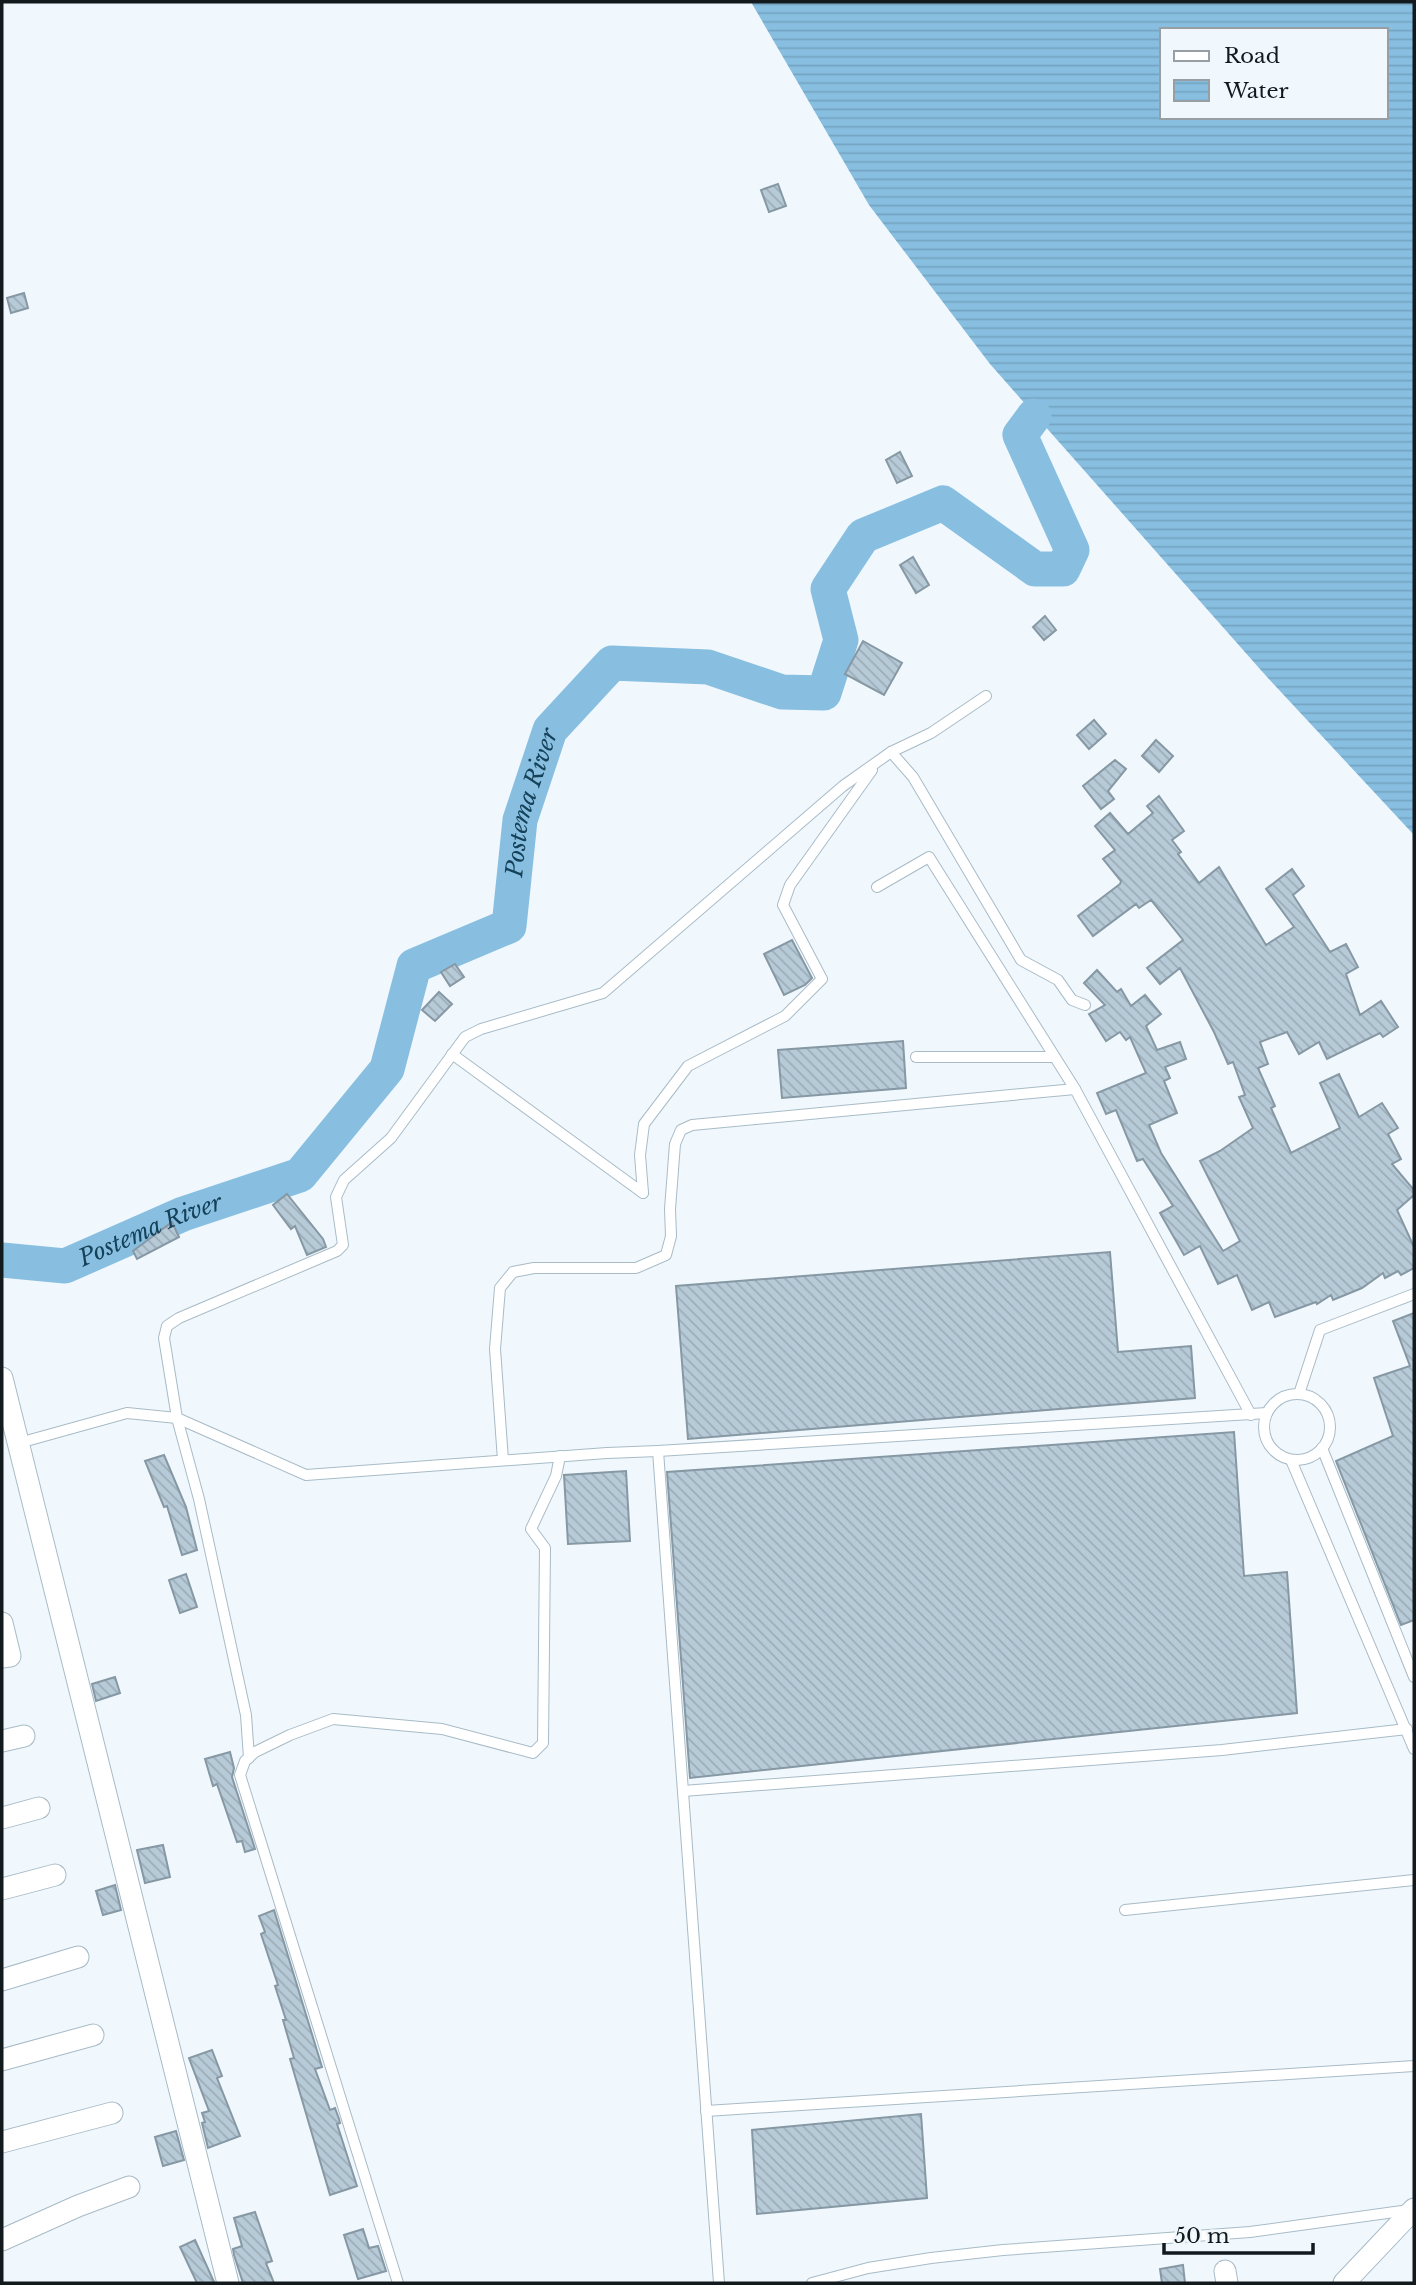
<svg xmlns="http://www.w3.org/2000/svg" width="1416" height="2285" font-family="'Libre Baskerville',serif">
<style>
.water{fill:url(#water-rules);fill-rule:evenodd}
.lines{fill:none;stroke-linecap:round;stroke-linejoin:round}
.river{stroke:#88bfe1;stroke-width:35}
.building{fill:url(#building-back-hatch);stroke:#8698a4;stroke-width:2}
.lane-casing{stroke:#a8bbc7;stroke-width:12}
.street-casing{stroke:#a8bbc7;stroke-width:23}
.lane{stroke:#fff;stroke-width:10}
.street{stroke:#fff;stroke-width:21}
.labels{text-anchor:middle;stroke-width:6;stroke-linejoin:round;paint-order:stroke}
.water-label{font-size:23px;font-style:italic;fill:#154159;stroke:#f0f8fd}
</style>
<defs>
<pattern id="water-rules" width="6" height="5" patternUnits="userSpaceOnUse" patternTransform="scale(1.75)"><rect width="6" height="5" fill="#88bfe1"/><path d="M0 2.5h6" fill="none" stroke="#74a4c1"/></pattern>
<pattern id="building-back-hatch" width="6" height="6" patternUnits="userSpaceOnUse" patternTransform="scale(1.75)"><rect width="6" height="6" fill="#b7cad7"/><path d="M-1 5l2 2M0 0l6 6M5-1l2 2" fill="none" stroke="#9cadb8"/></pattern>
</defs>
<rect width="100%" height="100%" fill="#f0f8fd"/>
<path class="water" d="M 751,2 L 1414,2 L 1414,835 L 1267,677 L 990,364 L 869,205 ZM 1162,30 L 1386,30 L 1386,117 L 1162,117 Z"/>
<g class="lines">
<path class="river" id="s1" d="M 2,1260 L 65,1266 L 183,1214 L 300,1175 L 387,1069 L 414,966 L 509,926 L 520,820 L 550,730 L 612,663 L 708,667 L 782,692 L 824,693 L 841,640 L 828,589 L 863,536 L 943,503 L 1035,569 L 1063,569 L 1072,550 L 1020,435 L 1034,416"/>
</g>
<g class="building">
<polygon points="778,184 786,206 769,212 761,190"/>
<polygon points="24,293 28,308 11,313 7,298"/>
<polygon points="900,452 912,476 897,483 886,460"/>
<polygon points="913,557 929,585 916,593 900,565"/>
<polygon points="1045,616 1056,630 1044,640 1033,627"/>
<polygon points="863,641 902,663 884,695 845,674"/>
<polygon points="1094,720 1106,734 1089,749 1077,735"/>
<polygon points="1156,740 1173,756 1159,772 1142,756"/>
<polygon points="1115,760 1126,769 1108,791 1114,799 1101,809 1083,786"/>
<polygon points="1159,796 1184,831 1172,840 1181,852 1178,854 1199,883 1219,867 1266,945 1294,927 1266,889 1292,869 1304,886 1293,895 1330,952 1346,944 1358,967 1346,974 1360,1015 1381,1001 1398,1027 1383,1037 1380,1033 1327,1059 1319,1042 1299,1054 1287,1032 1260,1042 1268,1064 1258,1068 1275,1106 1271,1108 1291,1153 1340,1128 1320,1083 1339,1074 1359,1117 1382,1103 1398,1128 1388,1134 1401,1159 1392,1164 1414,1190 1414,1195 1397,1210 1414,1247 1414,1268 1401,1275 1398,1271 1385,1278 1383,1273 1362,1288 1333,1300 1331,1295 1317,1304 1316,1302 1275,1317 1269,1302 1252,1310 1237,1275 1218,1284 1200,1246 1184,1255 1160,1213 1173,1206 1143,1159 1137,1161 1116,1110 1106,1114 1097,1093 1146,1073 1130,1037 1126,1040 1120,1032 1106,1041 1089,1014 1105,1005 1084,983 1097,970 1117,992 1121,989 1131,1006 1145,995 1161,1014 1146,1026 1157,1050 1180,1042 1186,1059 1165,1067 1170,1078 1164,1081 1177,1113 1149,1125 1161,1153 1223,1251 1240,1241 1200,1161 1220,1151 1253,1128 1239,1097 1245,1095 1233,1062 1228,1064 1214,1032 1180,968 1160,984 1147,968 1183,940 1151,900 1139,908 1136,904 1093,936 1078,916 1120,884 1121,881 1103,859 1115,850 1095,826 1110,813 1128,834 1153,813 1147,806"/>
<polygon points="792,940 812,978 805,985 784,995 764,954"/>
<polygon points="455,964 464,977 450,986 441,972"/>
<polygon points="439,992 452,1004 435,1021 422,1010"/>
<polygon points="903,1041 906,1088 782,1098 778,1050"/>
<polygon points="287,1194 323,1239 326,1247 307,1255 295,1226 291,1229 273,1205"/>
<polygon points="172,1222 179,1237 137,1259 133,1251"/>
<polygon points="1110,1252 1118,1352 1191,1346 1195,1398 688,1439 676,1286"/>
<polygon points="1414,1313 1414,1620 1401,1625 1336,1461 1393,1436 1374,1378 1410,1366 1393,1321"/>
<polygon points="1234,1432 1244,1576 1287,1572 1297,1713 690,1778 667,1472"/>
<polygon points="164,1455 186,1507 197,1550 182,1555 167,1506 164,1507 145,1461"/>
<polygon points="626,1471 630,1541 568,1544 564,1475"/>
<polygon points="186,1574 197,1607 180,1613 169,1580"/>
<polygon points="115,1677 120,1693 96,1701 92,1684"/>
<polygon points="230,1752 234,1768 232,1777 255,1849 245,1852 242,1841 237,1842 217,1784 213,1786 205,1759"/>
<polygon points="163,1845 170,1877 145,1883 137,1850"/>
<polygon points="115,1885 121,1910 103,1915 96,1891"/>
<polygon points="274,1910 322,2067 315,2069 330,2110 335,2108 339,2119 340,2123 337,2124 357,2186 330,2195 290,2059 294,2058 283,2020 286,2020 275,1986 278,1985 261,1934 265,1932 259,1916"/>
<polygon points="212,2050 222,2076 217,2078 240,2136 208,2148 202,2123 205,2122 202,2113 209,2111 189,2058"/>
<polygon points="921,2114 927,2198 757,2214 752,2130"/>
<polygon points="176,2131 184,2160 163,2166 155,2137"/>
<polygon points="255,2212 272,2261 266,2263 274,2283 243,2283 234,2255 233,2249 242,2246 234,2218"/>
<polygon points="363,2229 369,2248 378,2246 386,2271 358,2279 344,2235"/>
<polygon points="195,2240 214,2282 215,2283 197,2283 180,2247"/>
<polygon points="1183,2265 1185,2283 1162,2283 1160,2269"/>
</g>
<g class="lines">
<g class="lane-casing">
<g id="lane">
<polyline points="891,752 913,777 1021,960 1058,980 1072,1000 1085,1005"/>
<polyline points="877,887 929,857 1075,1089 1251,1415"/>
<polyline points="452,1054 643,1193"/>
<polyline points="916,1057 1054,1057"/>
<polyline points="643,1193 640,1155 644,1124 688,1066 785,1016 822,979 783,905 790,885 872,770"/>
<polyline points="1299,1394 1320,1330 1414,1294"/>
<circle cx="1297" cy="1427" r="33"/>
<polyline points="19,1443 127,1413 177,1418 306,1475 607,1453 658,1451"/>
<polyline points="1322,1448 1414,1677"/>
<polyline points="503,1460 495,1349 500,1288 513,1272 534,1268 636,1268 666,1255 671,1236 670,1209 675,1144 681,1130 692,1125 1075,1089"/>
<polyline points="1291,1460 1414,1749"/>
<polyline points="249,1758 246,1715 199,1499 177,1418 164,1338 167,1326 179,1318 337,1251 343,1245 336,1197 344,1180 391,1138 465,1037 481,1029 603,993 843,786 891,752 931,733 986,696"/>
<polyline points="683,1791 1222,1750 1407,1729"/>
<polyline points="1125,1910 1414,1880"/>
<polyline points="706,2111 1414,2066"/>
<polyline points="398,2283 240,1775 245,1761 255,1752 290,1735 333,1719 442,1729 533,1753 543,1743 545,1548 531,1529 556,1476 560,1456"/>
<polyline points="719,2283 658,1451 1267,1413"/>
<polyline points="812,2283 868,2268 931,2258 1003,2250 1250,2232 1409,2210"/>
</g>
</g>
<g class="street-casing">
<g id="street">
<polyline points="2,1378 228,2283"/>
<polyline points="2,1623 10,1656 2,1657"/>
<polyline points="2,1741 24,1736"/>
<polyline points="2,1818 39,1808"/>
<polyline points="2,1889 55,1875"/>
<polyline points="2,1980 78,1957"/>
<polyline points="2,2060 93,2035"/>
<polyline points="2,2142 112,2113"/>
<polyline points="2,2240 78,2206 129,2187"/>
<polyline points="1225,2271 1227,2283"/>
<polyline points="1344,2283 1414,2209"/>
</g>
</g>
<use href="#lane" class="lane"/>
<use href="#street" class="street"/>
</g>
<g class="labels">
<g class="water-label">
<text dy="8" stroke="none"><textPath href="#s1" startOffset="788">Postema River</textPath></text>
<text dy="8" stroke="none"><textPath href="#s1" startOffset="156">Postema River</textPath></text>
</g>
</g>
<rect width="1416" height="2285" fill="none" stroke="#131a1e" stroke-width="7"/>
<rect x="1160" y="28" width="228" height="91" fill="#f0f8fd" stroke="#989fa4" stroke-width="2"/>
<rect x="1174" y="51" width="35" height="10" fill="#ffffff" stroke="#989fa4" stroke-width="2"/>
<text x="1224" y="63" font-size="21" fill="#131a1e">Road</text>
<rect x="1174" y="80" width="35" height="21" fill="url(#water-rules)" stroke="#989fa4" stroke-width="2"/>
<text x="1224" y="98" font-size="21" fill="#131a1e">Water</text>
<path d="M1164 2243v10h149v-10" fill="none" stroke="#131a1e" stroke-width="3.5"/>
<text x="1174" y="2243" font-size="21" fill="#131a1e" stroke="#f0f8fd" stroke-width="5" paint-order="stroke">50 m</text>
</svg>
